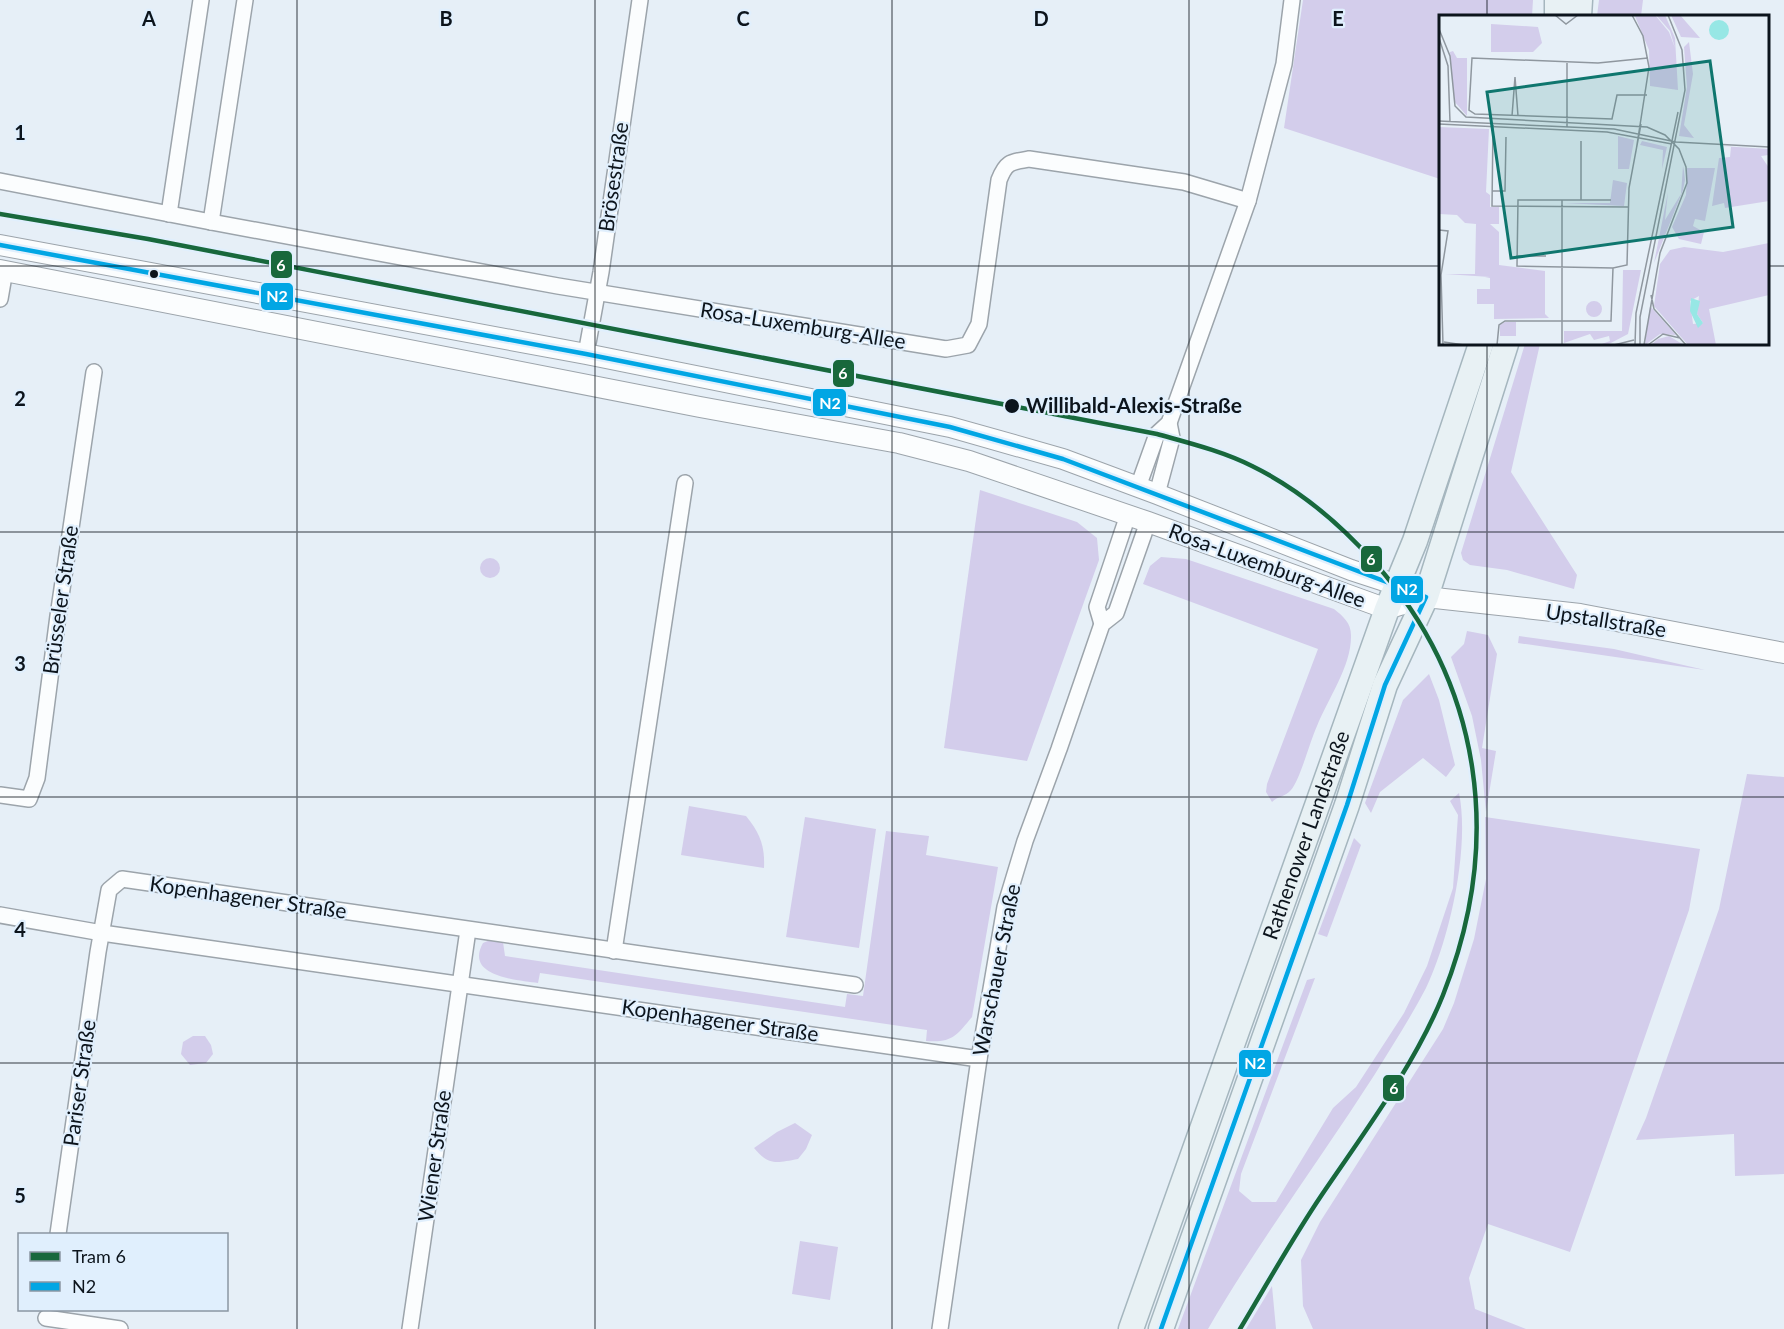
<svg xmlns="http://www.w3.org/2000/svg" width="1784" height="1329" font-family="Lato,sans-serif">
<style>
.green{fill:#d3cdeb}
.lines{fill:none;stroke-linecap:round;stroke-linejoin:round}
.minor-casing{stroke:#9ca4ab;stroke-width:18}
.tertiary-casing{stroke:#9ca4ab;stroke-width:22}
.primary-casing{stroke:#a5b6be;stroke-width:27}
.minor{stroke:#fbfdfe;stroke-width:15}
.tertiary{stroke:#fbfdfe;stroke-width:20}
.primary{stroke:#e8f1f4;stroke-width:24}
.bus-1-casing{stroke:#e0effd;stroke-width:9}
.bus-1{stroke:#01a6e4;stroke-width:4.5}
.tram-1-casing{stroke:#e0effd;stroke-width:9}
.tram-1{stroke:#18683c;stroke-width:4.5}
.grid{fill:none;stroke:#0c141c;stroke-width:1.5;stroke-opacity:0.55}
.bus-dot{fill:#0c141c;stroke:#e0effd;stroke-width:2}
.labels{text-anchor:middle;stroke-width:4.5;stroke-linejoin:round;paint-order:stroke}
.street-label{font-size:21px;fill:#0c141c;stroke:#e0effd}
.stop-label{font-size:21px;font-weight:bold;fill:#0c141c;stroke:#e0effd;text-anchor:start}
.inset-road{fill:none;stroke:#8f979f;stroke-width:1.5}
.view{fill:#0f766e;fill-opacity:0.15;stroke:#0f766e;stroke-width:3}
.inset-edge{fill:none;stroke:#0c141c;stroke-width:3}
.grid-label{font-size:20px;text-anchor:middle;font-weight:bold;fill:#0c141c;stroke:#e0effd;stroke-width:4.5;stroke-linejoin:round;paint-order:stroke}
.line-badge{stroke:#e0effd;stroke-width:2}
.badge-label{font-size:16px;text-anchor:middle;font-weight:bold;fill:#fff}
</style>
<rect width="100%" height="100%" fill="#e6eff7"/>
<g class="green">
<polygon points="1303,0 1533,0 1532,16 1440,16 1440,179 1284,128"/>
<polygon points="1599,0 1643,0 1641,16 1597,16"/>
<polygon points="1525,344 1540,344 1511,472 1577,575 1574,589 1507,570 1470,565 1463,560 1461,553"/>
<polygon points="980,490 1077,522 1097,538 1099,560 1027,761 944,748"/>
<path d="M 1161,557 L 1186,559 L 1334,609 C 1343,616 1351,623 1351,635 C 1352,665 1328,699 1317,726 C 1310,741 1300,780 1291,790 C 1285,797 1278,796 1272,802 L 1266,792 L 1267,784 L 1318,649 L 1143,584 L 1150,566 Z"/>
<circle cx="490" cy="568" r="10"/>
<polygon points="1467,631 1488,635 1497,654 1482,748 1496,751 1486,812 1481,760 1472,716 1451,657 1464,644"/>
<polygon points="1519,636 1614,649 1705,670 1518,643"/>
<polygon points="1429,674 1439,700 1455,765 1446,777 1423,758 1380,792 1371,813 1365,803 1403,700"/>
<polygon points="1747,774 1784,777 1784,1174 1735,1176 1734,1134 1636,1140 1646,1118 1719,909"/>
<path d="M 1459,793 C 1470,847 1450,938 1426,988 C 1411,1017 1392,1046 1375,1074 C 1320,1160 1259,1241 1208,1329 L 1178,1329 L 1307,980 L 1315,978 L 1241,1174 L 1239,1191 L 1252,1202 L 1276,1202 L 1333,1108 L 1356,1087 L 1404,1013 L 1427,966 L 1453,888 L 1458,815 L 1450,801 Z"/>
<path d="M 689,806 L 746,816 C 760,833 765,846 764,868 L 681,855 Z"/>
<polygon points="805,817 876,829 859,948 786,937"/>
<polygon points="1485,817 1700,849 1689,910 1570,1252 1488,1224 1469,1278 1475,1309 1526,1329 1313,1329 1303,1306 1301,1260 1320,1222 1443,1029 1454,1003 1474,939 1486,879"/>
<path d="M 886,831 L 929,836 L 926,855 L 998,867 L 972,1017 C 956,1036 952,1043 926,1041 L 927,1030 L 540,973 L 538,983 C 518,980 464,977 483,943 L 490,940 L 503,942 L 505,956 L 845,1007 L 847,994 L 863,996 Z"/>
<polygon points="1354,838 1361,845 1327,937 1318,934"/>
<polygon points="193,1036 205,1036 211,1045 213,1054 206,1063 190,1065 181,1054 183,1042"/>
<path d="M 795,1123 L 812,1135 L 806,1149 L 798,1159 C 776,1163 769,1166 754,1148 L 777,1132 Z"/>
<polygon points="800,1241 838,1247 830,1300 792,1294"/>
<polygon points="1272,1286 1276,1329 1246,1329"/>
</g>
<g class="lines">
<g class="minor-casing">
<g id="minor">
<path d="M 0,181 L 211,222 L 558,286 L 946,349 L 968,345 L 979,324 L 999,180 C 1006,162 1010,162 1029,159 L 1184,182 L 1248,201"/>
<polyline points="169,214 201,0"/>
<polyline points="211,222 245,0"/>
<polyline points="0,299 5,270"/>
<polyline points="586,354 601,272 640,0"/>
<polyline points="1138,487 1157,434 1169,423 1248,201 1284,64 1292,0"/>
<polyline points="1157,494 1172,438 1169,423"/>
<polyline points="1102,624 1097,607 1128,515"/>
<polyline points="0,795 29,799 37,778 58,616 94,372"/>
<polyline points="0,915 102,933 979,1059"/>
<polyline points="614,951 685,483"/>
<polyline points="58,1234 98,952 109,890 122,879 855,985"/>
<polyline points="46,1318 120,1329"/>
<polyline points="410,1329 468,930"/>
<polyline points="940,1329 979,1059 1005,907 1025,841 1059,749 1102,624 1116,613 1148,522"/>
</g>
</g>
<g class="tertiary-casing">
<g id="tertiary">
<polyline points="0,245 586,354 950,427 1063,459 1157,494 1351,570 1397,585 1426,597 1580,614 1784,653"/>
<polyline points="0,270 700,407 899,443 969,461 1148,522 1387,609 1426,597"/>
</g>
</g>
<g class="primary-casing">
<g id="primary">
<polyline points="1557,16 1557,0"/>
<polyline points="1579,16 1580,0"/>
<path id="s1" d="M 1131,1329 L 1387,609 L 1415,541 L 1481,344"/>
<polyline points="1161,1329 1347,805 1385,685 1426,597 1506,344"/>
</g>
</g>
<use href="#minor" class="minor"/>
<use href="#tertiary" class="tertiary"/>
<use href="#primary" class="primary"/>
<g class="bus-1-casing">
<polyline id="bus-1" points="0,245 586,354 950,427 1063,459 1426,597 1385,685 1347,805 1161,1329"/>
</g>
<use href="#bus-1" class="bus-1"/>
<g class="tram-1-casing">
<path id="tram-1" d="M 0,214 L 148,239 L 1157,434 C 1189,443 1222,451 1252,466 C 1299,489 1340,524 1374,562 C 1484,685 1503,844 1443,995 C 1415,1065 1363,1134 1321,1196 C 1292,1239 1267,1284 1240,1329"/>
</g>
<use href="#tram-1" class="tram-1"/>
</g>
<path class="grid" d="M 297,0 L 297,1329M 595,0 L 595,1329M 892,0 L 892,1329M 1189,0 L 1189,1329M 1487,0 L 1487,16M 0,266 L 1440,266M 1768,266 L 1784,266M 1487,344 L 1487,1329M 0,532 L 1784,532M 0,797 L 1784,797M 0,1063 L 1784,1063"/>
<g class="bus-dot">
<circle cx="154" cy="274" r="5"/>
<circle cx="1012" cy="406" r="8"/>
</g>
<g class="labels">
<g class="street-label">
<text transform="translate(614 177) rotate(-82)" y="7">Brösestraße</text>
<text transform="translate(803 326) rotate(9)" y="7">Rosa-Luxemburg-Allee</text>
<text transform="translate(1267 566) rotate(20)" y="7">Rosa-Luxemburg-Allee</text>
<text transform="translate(61 600) rotate(-82)" y="7">Brüsseler Straße</text>
<text transform="translate(1606 621) rotate(9)" y="7">Upstallstraße</text>
<text dy="7" stroke="none"><textPath href="#s1" startOffset="524">Rathenower Landstraße</textPath></text>
<text transform="translate(248 898) rotate(8)" y="7">Kopenhagener Straße</text>
<text transform="translate(997 970) rotate(-79)" y="7">Warschauer Straße</text>
<text transform="translate(720 1021) rotate(8)" y="7">Kopenhagener Straße</text>
<text transform="translate(80 1083) rotate(-82)" y="7">Pariser Straße</text>
<text transform="translate(435 1156) rotate(-82)" y="7">Wiener Straße</text>
</g>
<g class="stop-label">
<text x="1026" y="413">Willibald-Alexis-Straße</text>
</g>
</g>
<g transform="translate(1439 15)">
<rect width="330" height="330" fill="#e6eff7"/>
<path d="M 216,0 L 230,17 L 236,33 L 231,16 L 217,0 L 226,0 L 236,23 L 239,75 L 211,71 L 210,35 L 196,1 ZM 232,0 L 241,0 L 261,23 L 242,22 ZM 52,9 L 99,12 L 103,28 L 94,37 L 52,37 ZM 250,27 L 254,59 L 245,110 L 255,123 L 240,121 L 248,72 L 245,32 ZM 14,36 L 18,43 L 28,43 L 28,101 L 15,86 L 11,37 ZM 0,112 L 50,114 L 47,177 L 51,180 L 51,192 L 60,192 L 60,209 L 51,209 L 60,217 L 60,250 L 106,256 L 106,299 L 110,303 L 55,304 L 55,289 L 38,289 L 38,274 L 51,274 L 51,263 L 46,263 L 51,262 L 6,259 L 36,259 L 37,209 L 26,208 L 18,200 L 0,199 ZM 179,121 L 195,125 L 190,154 L 179,154 ZM 203,126 L 228,132 L 223,154 L 224,135 L 201,130 ZM 281,131 L 330,134 L 330,140 L 322,141 L 330,153 L 330,186 L 286,193 L 285,188 L 273,191 L 280,143 L 291,142 L 292,132 ZM 244,151 L 245,156 L 246,165 L 244,175 L 215,248 L 229,177 L 226,205 L 242,179 ZM 248,153 L 276,153 L 266,206 L 256,204 L 254,211 L 265,217 L 262,229 L 240,224 L 233,212 L 247,180 ZM 174,165 L 188,168 L 185,191 L 125,188 L 171,188 ZM 330,228 L 330,280 L 270,294 L 277,330 L 249,330 L 215,291 L 221,249 L 231,235 L 245,232 L 284,237 ZM 260,281 L 258,299 L 264,308 L 254,309 L 251,286 ZM 184,255 L 202,255 L 189,319 L 168,330 L 160,330 L 171,326 L 170,321 L 155,325 L 151,319 L 125,328 L 125,316 L 183,316 ZM147 294a8 8 0 1 1 16 0a8 8 0 1 1-16 0ZM 211,291 L 237,320 L 221,319 L 206,330 ZM 66,307 L 77,307 L 77,321 L 61,321 L 61,310 ZM 230,321 L 245,330 L 212,330 L 219,324 Z" fill="#d3cdeb" fill-rule="evenodd"/>
<path d="M270 15a10 10 0 1 1 20 0a10 10 0 1 1-20 0ZM 252,283 L 261,286 L 258,299 L 264,308 L 259,313 L 251,296 Z" fill="#97e7e5"/>
<path class="inset-road" d="M 116,0 L 127,9 L 139,0M 193,0 L 204,21 L 210,52 L 197,136M 0,14 L 11,41 L 16,91 L 27,102 L 208,112 L 226,120 L 240,134 L 247,152 L 248,168 L 221,238 L 205,330M 0,23 L 9,51 L 11,107M 208,80 L 178,80 L 173,104 L 36,99 L 30,95 L 33,43 L 159,48 L 209,43M 73,101 L 76,62 L 79,101M 0,106 L 175,114 L 237,127 L 330,132M 0,109 L 168,117 L 233,129M 54,110 L 53,191 L 189,192M 128,112 L 128,48M 53,176 L 66,176 L 67,122M 142,185 L 142,126M 172,185 L 79,185 L 78,251 L 174,253 L 188,250 L 190,173 L 202,109M 0,215 L 9,216 L 2,260 L 4,330M 77,241 L 107,241M 212,280 L 215,294 L 247,330M 5,327 L 25,330M 58,330 L 60,310 L 66,306 L 172,306 L 174,253M 123,330 L 123,185M 175,330 L 195,325M 196,330 L 197,298 L 239,97M 201,330 L 201,302 L 246,75 L 243,35 L 229,0M 209,330 L 224,319 L 241,323"/>
<path class="view" d="M 271,46 L 294,212 L 72,243 L 48,77 Z"/>
<rect width="330" height="330" class="inset-edge"/>
</g>
<g class="grid-label">
<text x="149" y="26">A</text>
<text x="446" y="26">B</text>
<text x="743" y="26">C</text>
<text x="1041" y="26">D</text>
<text x="1338" y="26">E</text>
<text x="20" y="140">1</text>
<text x="20" y="406">2</text>
<text x="20" y="671">3</text>
<text x="20" y="937">4</text>
<text x="20" y="1203">5</text>
</g>
<g class="line-badge">
<rect x="270" y="250" width="23" height="29" rx="6" fill="#18683c"/>
<rect x="260" y="282" width="34" height="29" rx="6" fill="#01a6e4"/>
<rect x="832" y="359" width="23" height="29" rx="6" fill="#18683c"/>
<rect x="812" y="388" width="35" height="29" rx="6" fill="#01a6e4"/>
<rect x="1360" y="545" width="23" height="28" rx="6" fill="#18683c"/>
<rect x="1390" y="575" width="34" height="29" rx="6" fill="#01a6e4"/>
<rect x="1238" y="1049" width="34" height="29" rx="6" fill="#01a6e4"/>
<rect x="1382" y="1074" width="23" height="28" rx="6" fill="#18683c"/>
</g>
<g class="badge-label">
<text x="281" y="271">6</text>
<text x="277" y="302">N2</text>
<text x="843" y="379">6</text>
<text x="830" y="409">N2</text>
<text x="1371" y="565">6</text>
<text x="1407" y="595">N2</text>
<text x="1255" y="1069">N2</text>
<text x="1394" y="1094">6</text>
</g>
<rect x="18" y="1233" width="210" height="78" fill="#e0effd" stroke="#8b97a3" stroke-width="1.5"/>
<rect x="30" y="1252" width="30" height="9" fill="#18683c" stroke="#8b97a3" stroke-width="1.5"/>
<text x="72" y="1263" font-size="18" fill="#0c141c">Tram 6</text>
<rect x="30" y="1282" width="30" height="9" fill="#01a6e4" stroke="#8b97a3" stroke-width="1.5"/>
<text x="72" y="1293" font-size="18" fill="#0c141c">N2</text>
</svg>
